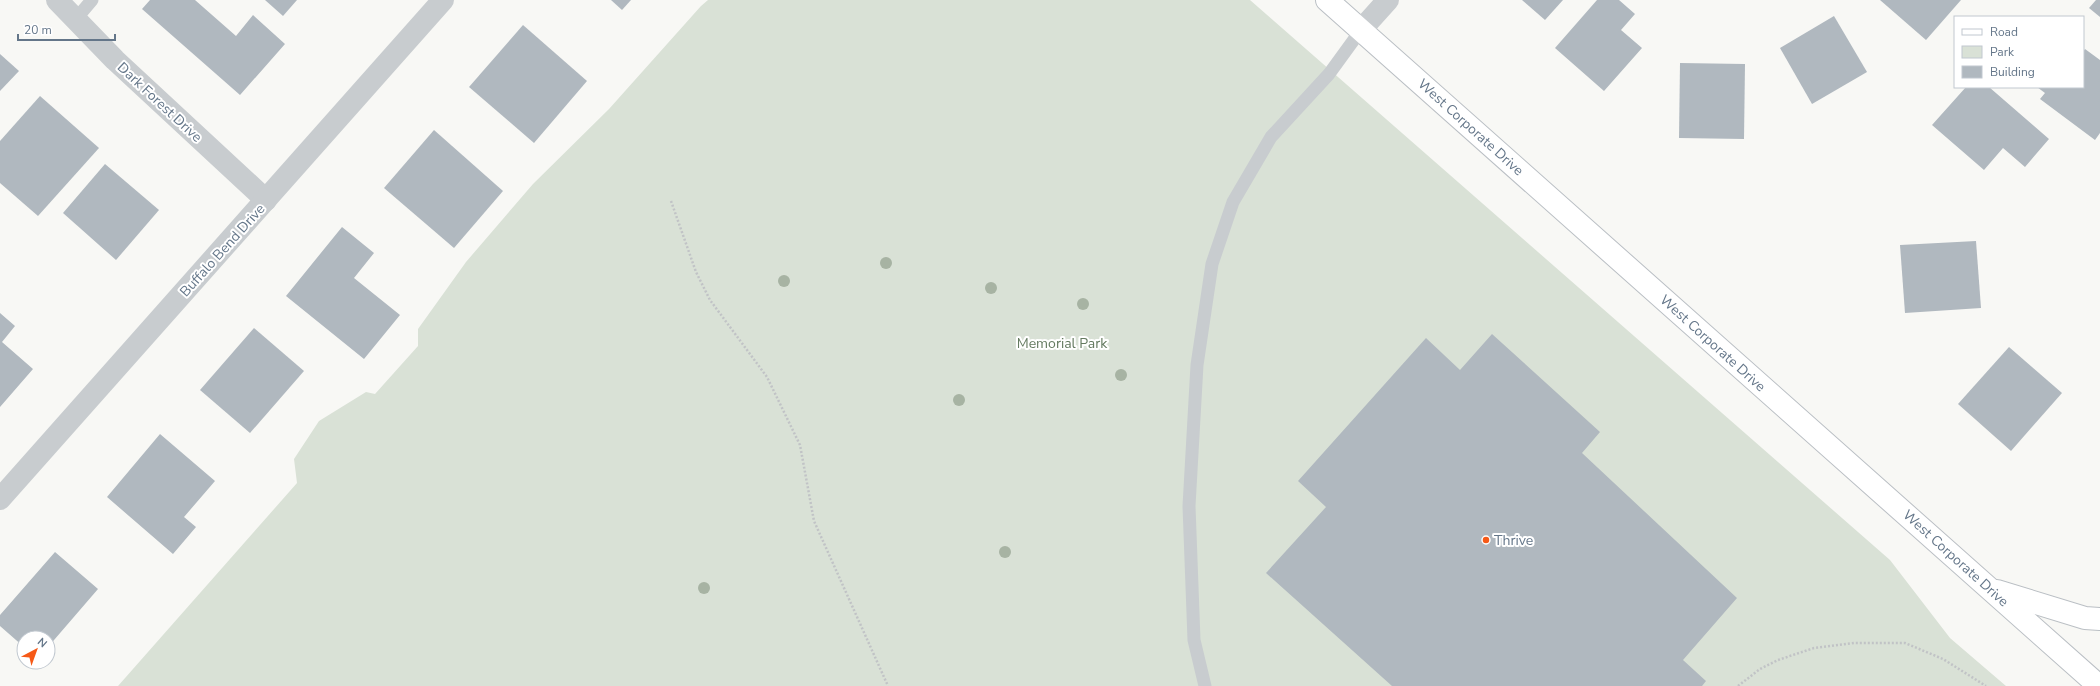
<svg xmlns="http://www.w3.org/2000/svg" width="2100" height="686" font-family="'Nunito Sans',sans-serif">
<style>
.green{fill:#d9e1d6}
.building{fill:#b0b8bf}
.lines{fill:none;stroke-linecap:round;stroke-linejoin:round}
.secondary-casing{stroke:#babfc4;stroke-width:24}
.path{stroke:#c1c3c6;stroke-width:2.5;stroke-dasharray:2 2;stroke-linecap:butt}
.lane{stroke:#c8cccf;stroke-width:13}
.street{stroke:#c8cccf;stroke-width:22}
.secondary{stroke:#fff;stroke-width:22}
.tree{fill:#a7b3a3}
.poi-dot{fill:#f65917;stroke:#fff;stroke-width:1.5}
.labels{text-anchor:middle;stroke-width:4;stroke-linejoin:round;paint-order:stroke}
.street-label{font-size:14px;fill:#647689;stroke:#fff}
.park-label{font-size:14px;fill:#647a60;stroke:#fff}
.poi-label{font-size:14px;fill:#647689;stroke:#fff;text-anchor:start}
</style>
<rect width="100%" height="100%" fill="#f8f8f5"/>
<polygon class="green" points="708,0 1250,0 1890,560 1950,638 2006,686 118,686 297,483 294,459 319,421 366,392 375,394 418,346 418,329 466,262 533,184 609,109 701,6"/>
<g class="building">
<polygon points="150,0 195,0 236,36 253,15 285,44 240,95 142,9"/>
<polygon points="265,0 297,0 283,16"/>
<polygon points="611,0 631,0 622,10"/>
<polygon points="1522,0 1563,0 1545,20"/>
<polygon points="1597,0 1619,0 1635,14 1621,30 1642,48 1604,91 1555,48"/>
<polygon points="1880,0 1961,0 1926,40"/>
<polygon points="2096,0 2100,0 2100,17 2089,8"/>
<polygon points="1834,16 1867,72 1812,104 1780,48"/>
<polygon points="523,25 587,81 534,143 469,87"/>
<polygon points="2085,49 2100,60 2100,133 2095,140 2040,99 2045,93 2037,87 2083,87 2083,52"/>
<polygon points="0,54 19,71 0,91"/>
<polygon points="1680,63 1745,64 1744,139 1679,138"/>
<polygon points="1966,87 1989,87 2049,139 2025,167 2003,148 1984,170 1932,125"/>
<polygon points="40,96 99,148 38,216 0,183 0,141"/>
<polygon points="434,130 503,191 454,248 384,188"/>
<polygon points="105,164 159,210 116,260 63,213"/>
<polygon points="342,227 374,253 354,278 400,315 364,359 286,296"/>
<polygon points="1976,241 1981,308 1905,313 1900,245"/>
<polygon points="0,313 15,326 2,342 33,369 0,407"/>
<polygon points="254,328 304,371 250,433 200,390"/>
<polygon points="1492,334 1600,432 1582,453 1737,598 1683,660 1706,681 1702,686 1392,686 1266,573 1326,507 1298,481 1426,338 1460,370"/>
<polygon points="2009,347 2062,393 2011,451 1958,404"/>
<polygon points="160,434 215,481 184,517 196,527 173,554 107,497"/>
<polygon points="55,552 98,589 48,647 48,638 24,638 24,647 0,626 0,615"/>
</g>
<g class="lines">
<g class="secondary-casing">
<g id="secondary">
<polyline points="1327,0 2099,686"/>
<polyline points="1997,591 2085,618 2100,619"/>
</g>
</g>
<g class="path">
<polyline points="671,201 696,272 710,300 767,377 800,445 814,521 888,686"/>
<polyline points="1738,686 1760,669 1778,660 1814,648 1854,643 1905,643 1943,659 1986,686"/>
</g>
<g class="lane">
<polyline points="75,20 92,0"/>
<polyline points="1205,686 1194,640 1189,506 1197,365 1212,264 1233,202 1271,137 1329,74 1361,30"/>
</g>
<g class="street">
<polyline points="57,0 115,60 266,200"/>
<polyline points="1361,30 1388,0"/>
<polyline points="0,499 443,0"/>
</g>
<use href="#secondary" class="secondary"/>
</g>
<g class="tree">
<circle cx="886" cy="263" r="6"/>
<circle cx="784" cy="281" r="6"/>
<circle cx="991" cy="288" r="6"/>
<circle cx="1083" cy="304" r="6"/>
<circle cx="1121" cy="375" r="6"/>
<circle cx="959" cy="400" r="6"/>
<circle cx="1005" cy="552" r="6"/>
<circle cx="704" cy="588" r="6"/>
</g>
<circle class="poi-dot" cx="1486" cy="540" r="4"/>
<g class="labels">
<g class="street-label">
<text transform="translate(160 102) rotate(43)" y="5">Dark Forest Drive</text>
<text transform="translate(1471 127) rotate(42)" y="5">West Corporate Drive</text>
<text transform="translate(222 250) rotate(-48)" y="5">Buffalo Bend Drive</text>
<text transform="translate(1713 343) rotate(42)" y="5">West Corporate Drive</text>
<text transform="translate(1956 558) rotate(42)" y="5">West Corporate Drive</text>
</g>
<g class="park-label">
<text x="1062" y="348">Memorial Park</text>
</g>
<g class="poi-label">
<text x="1494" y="545">Thrive</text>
</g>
</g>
<rect x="1954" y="16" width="130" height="72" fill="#ffffff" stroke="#c1c8d0"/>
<rect x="1962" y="29" width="20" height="6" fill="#ffffff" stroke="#c1c8d0"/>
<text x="1990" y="36" font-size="12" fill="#647689">Road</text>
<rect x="1962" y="46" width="20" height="12" fill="#d9e1d6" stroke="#c1c8d0"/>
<text x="1990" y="56" font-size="12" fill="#647689">Park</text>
<rect x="1962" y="66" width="20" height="12" fill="#b0b8bf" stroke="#c1c8d0"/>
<text x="1990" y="76" font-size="12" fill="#647689">Building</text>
<g transform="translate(36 650) rotate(41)"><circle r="19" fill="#ffffff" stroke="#c1c8d0"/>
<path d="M0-3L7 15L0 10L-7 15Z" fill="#f65917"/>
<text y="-6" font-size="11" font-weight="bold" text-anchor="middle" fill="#647689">N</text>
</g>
<path d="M18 34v6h97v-6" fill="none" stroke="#647689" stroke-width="2"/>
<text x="24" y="34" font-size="12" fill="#647689" stroke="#ffffff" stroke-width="3" paint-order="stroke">20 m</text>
</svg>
